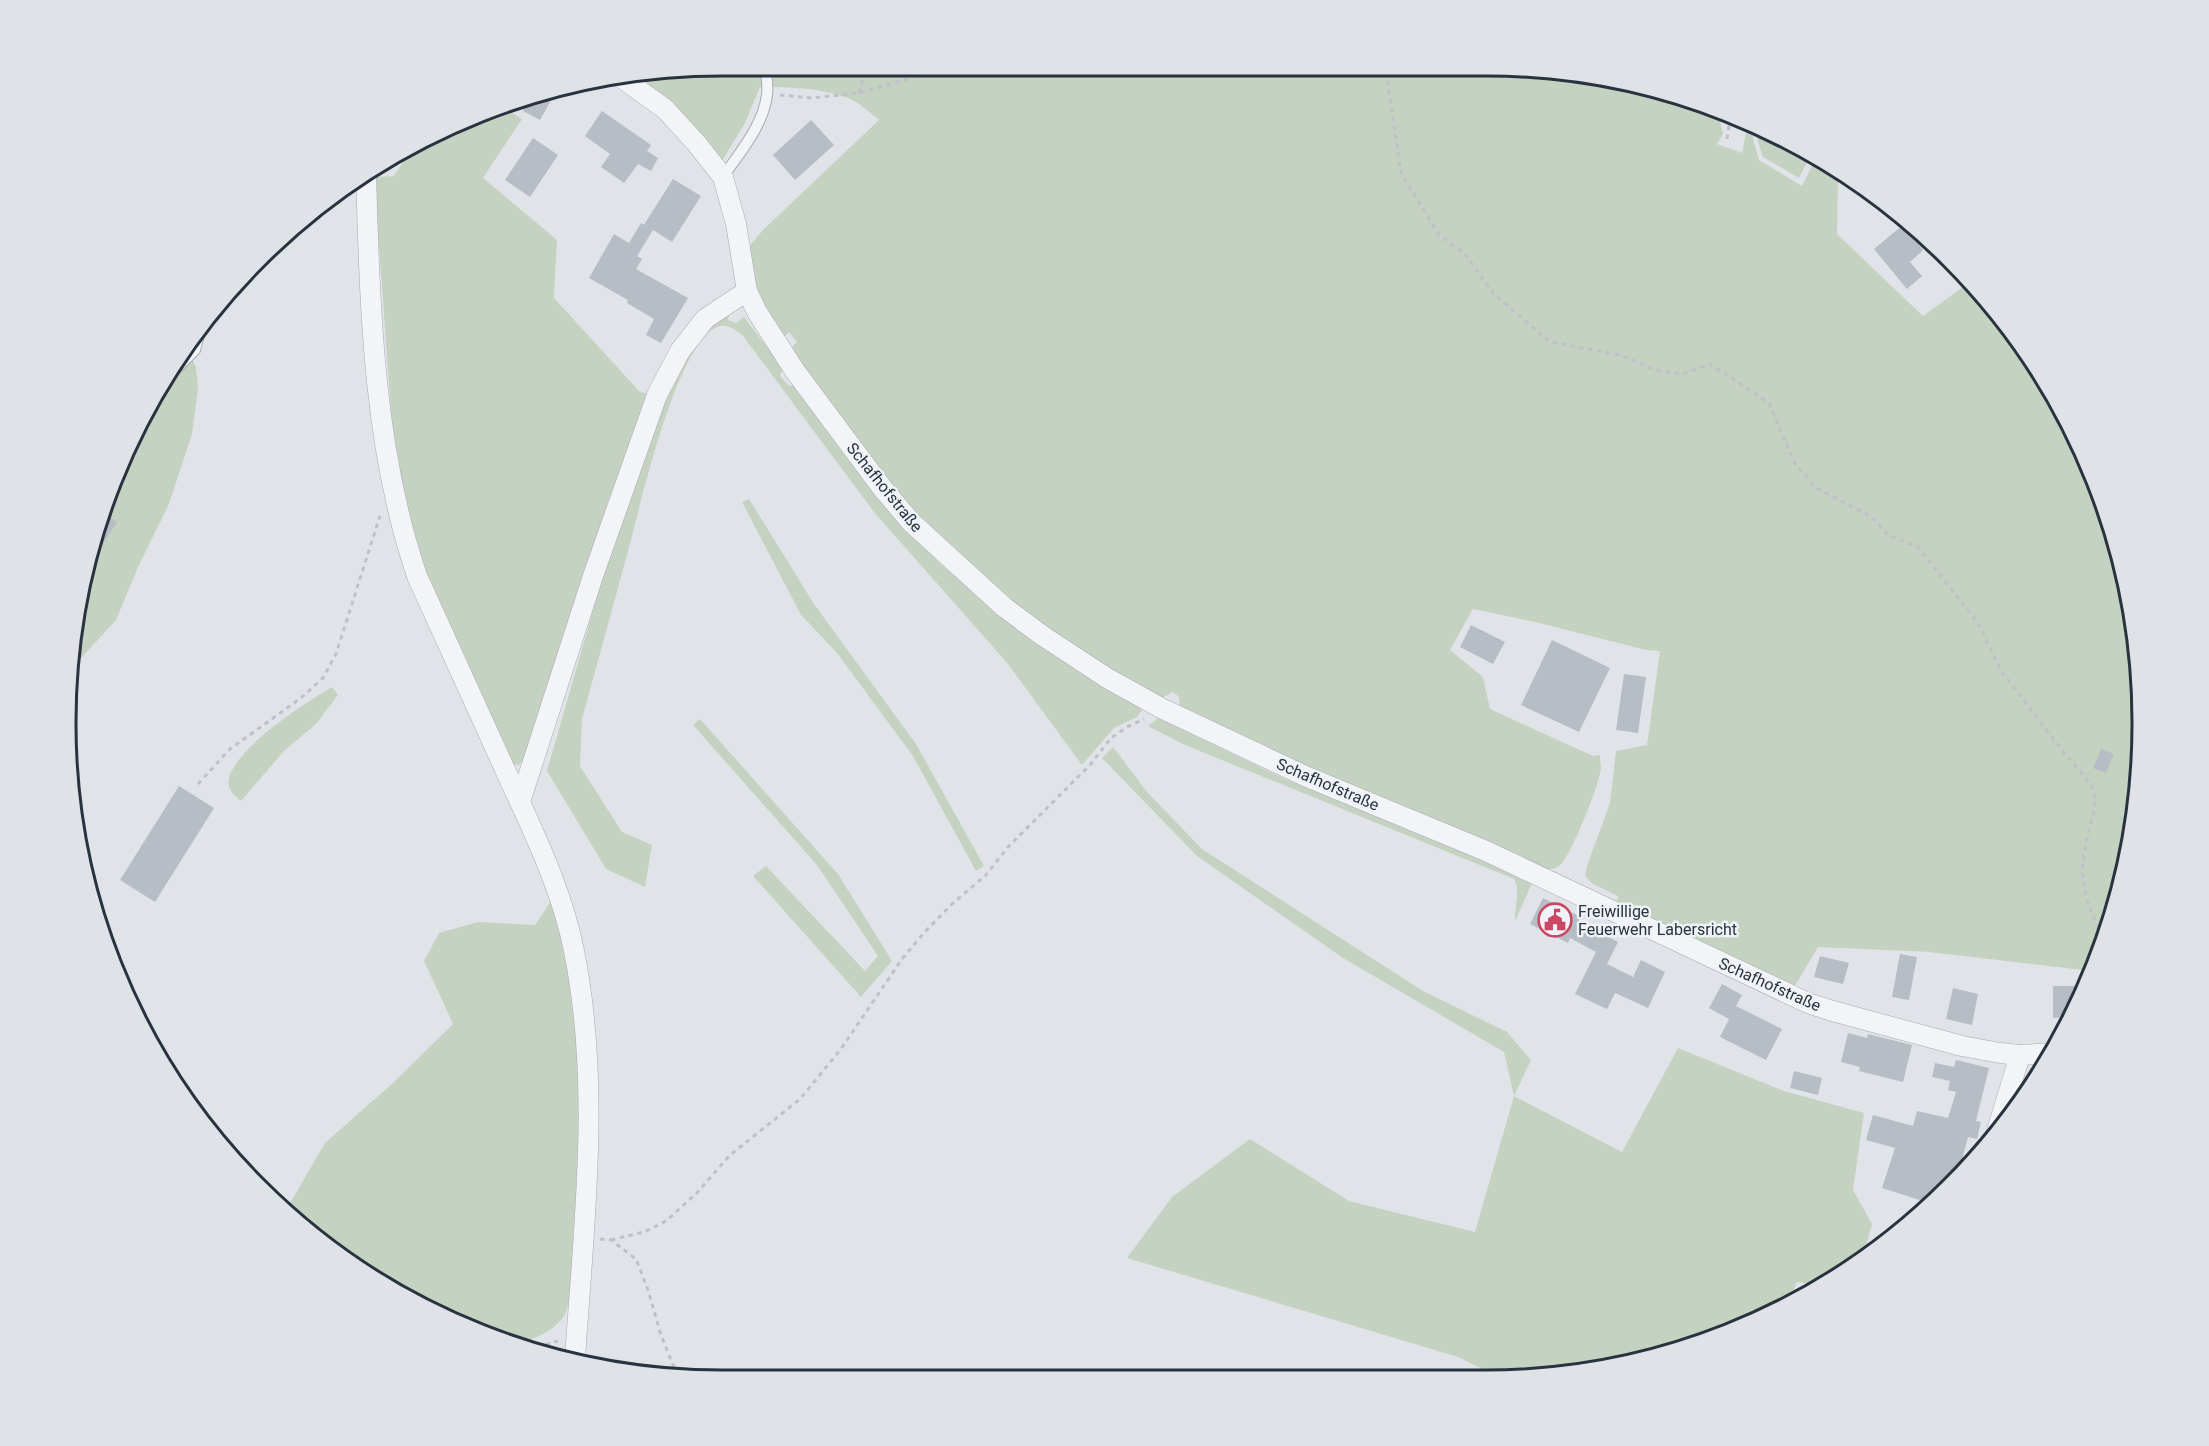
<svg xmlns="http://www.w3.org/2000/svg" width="2209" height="1446" font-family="Roboto,sans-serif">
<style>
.green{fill:#c6d2c1}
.building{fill:#b7bdc5}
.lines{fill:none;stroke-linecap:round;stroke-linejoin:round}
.service-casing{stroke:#a5abb2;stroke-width:12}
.minor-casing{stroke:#a5abb2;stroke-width:21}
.path{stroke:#bec2c7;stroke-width:3;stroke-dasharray:4.5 4.5;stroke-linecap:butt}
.service{stroke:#f2f4f7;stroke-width:10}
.minor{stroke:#f2f4f7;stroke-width:20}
.labels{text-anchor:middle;stroke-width:5;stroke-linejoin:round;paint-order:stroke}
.street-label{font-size:16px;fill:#29323f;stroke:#eff2f6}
.poi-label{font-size:16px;fill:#29323f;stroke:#eff2f6;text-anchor:start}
.rim{fill:none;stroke:#29323f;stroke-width:3}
</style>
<rect width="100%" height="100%" fill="#e0e4e8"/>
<g class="green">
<path d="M 637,72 L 1572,72 L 1695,100 L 1719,117 L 1723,134 L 1717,144 L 1742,153 L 1748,122 L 1756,125 L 1753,139 L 1759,160 L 1802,186 L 1815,160 L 1838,179 L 1837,234 L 1923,316 L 1967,284 L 1970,284 L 2007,323 L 2075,432 L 2121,553 L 2142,680 L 2137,808 L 2108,934 L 2091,971 L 1929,952 L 1818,947 L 1793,989 L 1616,903 L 1618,896 L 1593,884 L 1585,876 L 1587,866 L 1610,803 L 1616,751 L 1647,745 L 1660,651 L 1646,650 L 1535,622 L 1473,609 L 1450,650 L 1483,677 L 1490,709 L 1593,756 L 1600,755 C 1600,759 1601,764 1601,768 C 1599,786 1573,850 1562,863 C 1557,869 1553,869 1546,869 L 1290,760 L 1180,709 L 1179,697 L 1173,692 L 1162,698 L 1099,663 L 1032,618 L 943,541 L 897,495 L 789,350 L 797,342 L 789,332 L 782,339 L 761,304 L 752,276 L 747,249 L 763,230 L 879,120 C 869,112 860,103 848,98 C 821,88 788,87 760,87 L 745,123 L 722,161 L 631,73 Z"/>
<polygon points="502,106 522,119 483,178 557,240 554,298 639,391 650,395 524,759 519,765 509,763 424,577 395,467 374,177 394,176 410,151"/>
<polygon points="1760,127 1776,134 1810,156 1799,178 1763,157 1757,139"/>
<path d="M 729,314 L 728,320 L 736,323 L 744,317 L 783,368 L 780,376 L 789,386 L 794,385 L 880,500 L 908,532 L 944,567 L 1014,626 L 1142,710 L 1137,717 L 1114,728 L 1082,765 L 1008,664 L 874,512 L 743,336 C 735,329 726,322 715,328 C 674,351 640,508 627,555 C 612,610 597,664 582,719 L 580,766 L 622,832 L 652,845 L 645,887 L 606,869 L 547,771 L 598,593 L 656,415 L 701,331 Z"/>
<polygon points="186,347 196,367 198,389 192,434 169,504 138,567 116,620 69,671 101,511 154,395"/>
<polygon points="749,499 814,604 916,744 984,866 976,871 913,756 837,653 801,615 742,502"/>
<path d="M 332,687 L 338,695 L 316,724 L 284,751 L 241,801 C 236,797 231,793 229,787 C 221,756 308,701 332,687 Z"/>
<path d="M 1158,718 L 1285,779 L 1440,841 L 1532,883 L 1515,921 C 1514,907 1521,891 1514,879 L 1185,745 L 1148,726 Z"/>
<polygon points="700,719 838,874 892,961 861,997 753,876 766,866 865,971 878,956 817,865 693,725"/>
<polygon points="1113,747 1148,793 1202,849 1423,991 1507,1032 1531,1060 1514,1096 1622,1152 1678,1048 1784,1091 1864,1113 1853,1190 1872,1224 1862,1259 1821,1285 1797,1282 1788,1305 1777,1312 1656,1358 1529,1379 1501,1378 1458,1357 1127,1258 1172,1197 1250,1139 1349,1201 1475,1232 1514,1096 1504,1052 1343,958 1197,856 1102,758"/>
<path d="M 551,901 C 586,1008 581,1129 573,1240 C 572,1261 574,1298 564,1316 C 555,1330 533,1341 518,1342 L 471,1330 L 394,1292 L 285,1212 L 325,1143 L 394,1082 L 453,1024 L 424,961 L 439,933 L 478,922 L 535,925 Z"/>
</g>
<g class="building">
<polygon points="556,91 540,120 523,111 531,96"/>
<polygon points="602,111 651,145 647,151 658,158 651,171 638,164 624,183 601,167 610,154 585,136"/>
<polygon points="811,120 834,145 795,180 773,155"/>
<polygon points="533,138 558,155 530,197 505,180"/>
<polygon points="673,179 701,196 672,242 653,230 637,256 642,259 636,269 688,298 661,343 646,335 654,319 627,303 628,300 589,278 614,234 629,243 641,223 646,226 644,225"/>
<polygon points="1903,225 1923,250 1910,262 1922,276 1907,289 1874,249"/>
<polygon points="101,512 117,522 93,560 91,560"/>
<polygon points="1471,625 1505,642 1493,664 1460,647"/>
<polygon points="1552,640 1610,668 1579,732 1521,705"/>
<polygon points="1624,674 1646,677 1638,733 1616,730"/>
<polygon points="2101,749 2114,754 2106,773 2093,768"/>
<polygon points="179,786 214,808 155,902 120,880"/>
<polygon points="1543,898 1581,917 1579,921 1618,942 1607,964 1633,977 1641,960 1665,972 1648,1008 1615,993 1607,1009 1575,994 1596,952 1570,938 1568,943 1530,924"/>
<polygon points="1900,954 1917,957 1909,1000 1892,997"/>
<polygon points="1820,956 1849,963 1843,984 1814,977"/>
<polygon points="1722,984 1742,995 1736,1006 1782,1029 1766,1060 1720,1037 1729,1019 1709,1008"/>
<polygon points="2053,986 2085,986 2070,1017 2053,1018"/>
<polygon points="1953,988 1978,994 1972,1025 1946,1019"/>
<polygon points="1848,1033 1867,1038 1868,1034 1912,1045 1903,1082 1859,1071 1860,1067 1841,1062"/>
<polygon points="1956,1060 1989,1068 1976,1121 1981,1122 1977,1139 1968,1137 1957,1178 1929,1203 1882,1188 1895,1148 1866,1140 1873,1115 1913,1126 1917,1111 1948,1118 1956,1092 1948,1090 1950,1081 1932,1077 1935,1063 1954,1067"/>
<polygon points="1794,1071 1822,1078 1818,1095 1790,1088"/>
</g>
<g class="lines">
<g class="service-casing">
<g id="service">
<path d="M 723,177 C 740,152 763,126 767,95 C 768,88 767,79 766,72"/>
<polyline points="162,383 195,350 202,323"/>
</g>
</g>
<g class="minor-casing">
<g id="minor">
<polyline points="619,76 665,109 697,144 723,177 736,224 747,291 757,312 795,371 883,489 911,522 1004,607 1043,636 1107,678 1161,708 1305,776 1486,851 1808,1003 1829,1010 1962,1046 2000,1053 2020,1055 2054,1053"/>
<path d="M 366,173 C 370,308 373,447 417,576 C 447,642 477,708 507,774 C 533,831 562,889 574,951 C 601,1084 584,1224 575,1358"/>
<polyline points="520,802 593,576 657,395 680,351 705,319 747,291"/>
<polyline points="1996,1134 2020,1055"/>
</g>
</g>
<g class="path">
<polyline points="1386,72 1401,173 1439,235 1464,253 1494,294 1550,342 1620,355 1656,370 1682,374 1710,364 1769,403 1794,462 1816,488 1872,517 1888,535 1918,547 1978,623 2002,672 2065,754 2091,784 2095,797 2094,812 2086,842 2082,869 2086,897 2096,923 2106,939"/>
<polyline points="859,93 865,72"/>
<polyline points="780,95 811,98 859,93 931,72"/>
<polyline points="1727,139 1731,115"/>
<polyline points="1931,253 1934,244"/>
<polyline points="198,784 230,749 301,698 323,678 336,654 380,516"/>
<polyline points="600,1239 611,1240 636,1259 648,1290 661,1335 677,1375"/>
<polyline points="611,1240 644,1232 666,1221 696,1194 729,1156 800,1099 841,1049 902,959 923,934 952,904 986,875 1008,847 1090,765 1111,738 1127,727 1144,719"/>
<polyline points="537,1347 558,1341"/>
</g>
<use href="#service" class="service"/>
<use href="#minor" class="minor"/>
</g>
<defs>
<g id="civic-ring" transform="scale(1.725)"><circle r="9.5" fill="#eff2f6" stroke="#cb4763" stroke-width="1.5"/><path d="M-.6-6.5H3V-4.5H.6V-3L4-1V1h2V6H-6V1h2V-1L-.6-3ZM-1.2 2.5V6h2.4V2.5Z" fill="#cb4763"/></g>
</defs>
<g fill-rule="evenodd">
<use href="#civic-ring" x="1555" y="920"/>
</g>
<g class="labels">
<g class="street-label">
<text transform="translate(885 487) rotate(51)" y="6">Schafhofstraße</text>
<text transform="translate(1328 784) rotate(23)" y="6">Schafhofstraße</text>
<text transform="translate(1770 984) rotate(24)" y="6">Schafhofstraße</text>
</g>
<g class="poi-label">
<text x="1578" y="917">Freiwillige<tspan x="1578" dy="18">Feuerwehr Labersricht</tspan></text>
</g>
</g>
<path d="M0 0H2209V1446H0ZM722 76H1486A646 646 0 0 1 2132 722V724A646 646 0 0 1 1486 1370H722A646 646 0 0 1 76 724V722A646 646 0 0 1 722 76Z" fill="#dfe3e7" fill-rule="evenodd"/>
<path class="rim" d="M722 76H1486A646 646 0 0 1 2132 722V724A646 646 0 0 1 1486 1370H722A646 646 0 0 1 76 724V722A646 646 0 0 1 722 76Z"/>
</svg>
